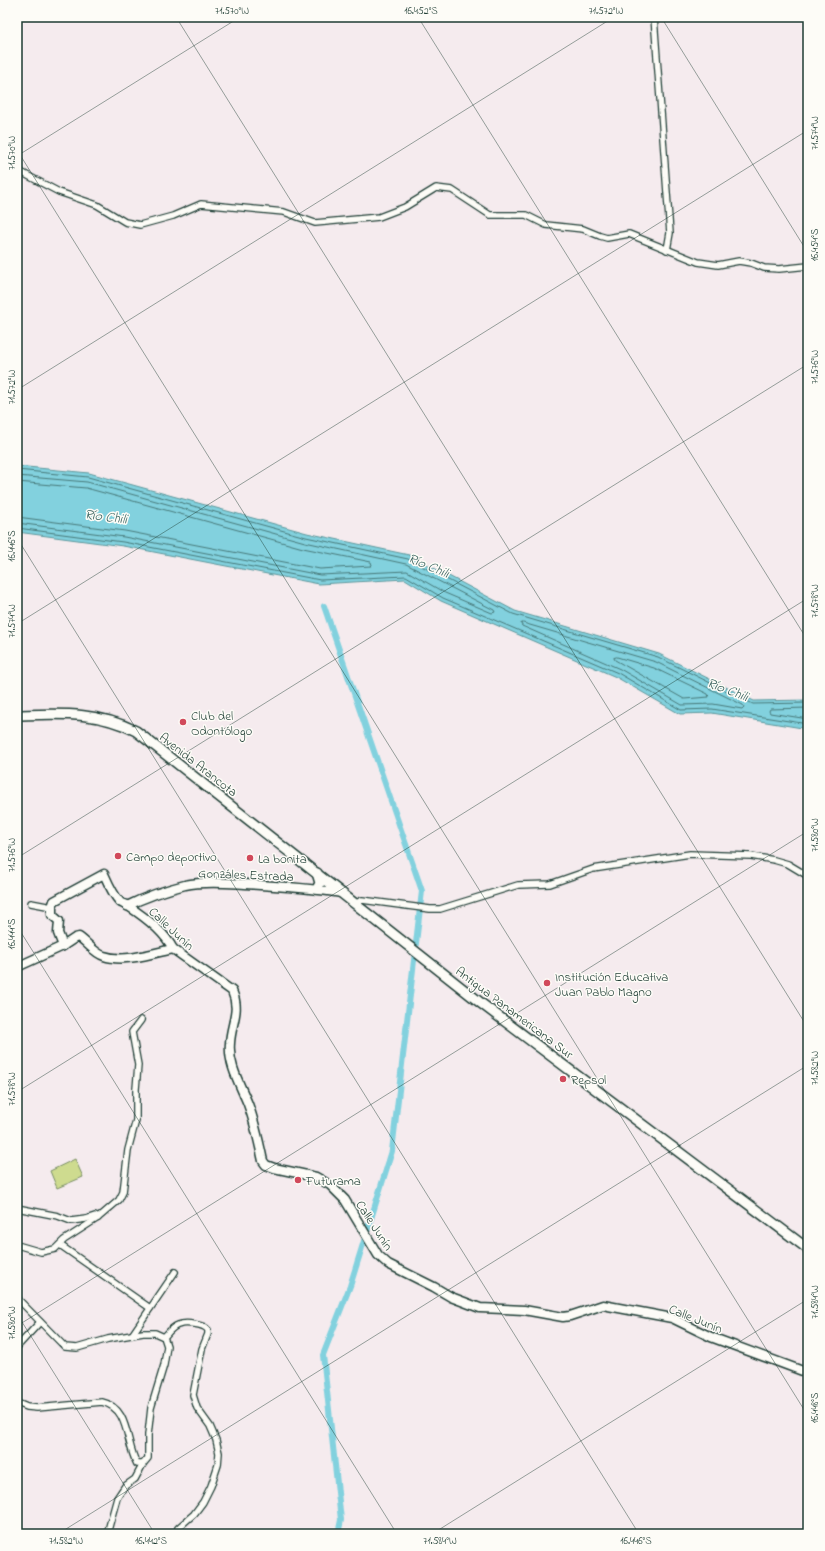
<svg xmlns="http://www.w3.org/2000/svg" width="825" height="1551" font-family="'Indie Flower',sans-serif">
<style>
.green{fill:#cedb8f;stroke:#768c62}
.water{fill:#82d1de;stroke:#5a969a}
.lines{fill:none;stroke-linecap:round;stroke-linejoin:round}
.shore{stroke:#477878;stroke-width:1}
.canal{stroke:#82d1de;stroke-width:6}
.street-casing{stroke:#1f3d34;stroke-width:8}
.secondary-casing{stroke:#1f3d34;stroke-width:11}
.primary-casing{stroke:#1f3d34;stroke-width:12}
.street{stroke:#fdfcf7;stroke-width:5.5}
.secondary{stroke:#fdfcf7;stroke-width:8}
.primary{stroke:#fdfcf7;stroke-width:9}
.ticks{fill:none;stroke:#1f3d34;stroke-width:1;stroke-opacity:0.45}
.poi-dot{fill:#d1495b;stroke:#fdfcf7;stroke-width:1.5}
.labels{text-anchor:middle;stroke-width:3;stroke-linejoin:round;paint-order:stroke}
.poi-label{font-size:13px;fill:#1f3d34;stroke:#fdfcf7;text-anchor:start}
.street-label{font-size:13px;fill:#1f3d34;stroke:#fdfcf7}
.water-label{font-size:14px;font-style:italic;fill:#38625e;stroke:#fdfcf7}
.neatline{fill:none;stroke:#1f3d34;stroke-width:1.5}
.ticks-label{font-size:10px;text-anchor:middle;fill:#1f3d34}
</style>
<rect width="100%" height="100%" fill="#f5ebee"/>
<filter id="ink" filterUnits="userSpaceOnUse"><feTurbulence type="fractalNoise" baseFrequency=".025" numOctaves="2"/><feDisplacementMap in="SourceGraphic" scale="8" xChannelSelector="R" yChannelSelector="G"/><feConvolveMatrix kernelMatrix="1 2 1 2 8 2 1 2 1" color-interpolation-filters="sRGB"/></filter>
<g filter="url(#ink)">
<polygon class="green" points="75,1159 83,1177 57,1188 50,1171"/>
<polygon class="water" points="17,466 89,473 307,533 409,555 515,611 659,654 754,701 808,700 808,729 712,713 680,714 616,677 441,601 405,579 319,584 123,546 17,532"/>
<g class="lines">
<g class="shore">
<polyline points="17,470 88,477 306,537 408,559 513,614 658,657 753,704 808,703"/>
<polyline points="17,476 87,482 305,542 406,564 494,610 495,612 492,613 445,593 407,571 320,575 124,537 17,523"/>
<polyline points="17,482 86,488 303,548 371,562 372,565 371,566 320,569 125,531 17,517"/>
<polyline points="17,528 123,542 320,580 406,576 443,598 618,673 681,710 712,709 808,724"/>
<polygon points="523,623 656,662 743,705 744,707 742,709 713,704 682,705 620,669 522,626 521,624"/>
<polygon points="617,657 654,668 708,694 709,697 684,699 615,660 614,658"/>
<polyline points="808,708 770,709 769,711 770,713 808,719"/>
</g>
<polyline class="canal" points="324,606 422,891 392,1151 350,1286 323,1355 341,1520 338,1534"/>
<g class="street-casing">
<g id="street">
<polyline points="654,17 670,233 667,250"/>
<polyline points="17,170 59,192 97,205 125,222 140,225 173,216 201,204 284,212 315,223 379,217 405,207 436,188 452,190 490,215 526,215 546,225 583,229 600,236 607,238 629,234 698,262 718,265 739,261 751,263 764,268 779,269 808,266"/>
<polyline points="31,903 52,907"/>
<polyline points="355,904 362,900 430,909 440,909 518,885 550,884 593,869 690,854 751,856 774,860 788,864 808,876"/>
<polyline points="17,1208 58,1216 71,1221 86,1219 95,1216 98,1218"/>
<polyline points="17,1245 41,1252 55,1249 64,1240 98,1218 119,1200 123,1192 128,1150 136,1120 136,1089 138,1065 132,1032 141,1020"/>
<polyline points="60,1245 150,1308"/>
<path d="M 17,1298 L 65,1347 L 77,1348 L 108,1339 L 143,1333 L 155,1333 L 164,1337 L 167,1346 L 164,1365 L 151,1408 L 148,1435 L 148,1458 L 143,1464 L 137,1464 C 125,1442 130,1408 102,1402 L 37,1408 L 27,1407 L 17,1403"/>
<polyline points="132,1335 175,1272"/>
<path d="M 164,1337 C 168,1333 172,1327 178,1325 C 185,1322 204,1324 208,1330 L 208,1334 L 202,1349 L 193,1395 L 197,1408 L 210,1426 L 216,1440 L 219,1453 L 218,1465 L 211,1486 L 203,1502 L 194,1514 L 178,1528"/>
<polyline points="17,1347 40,1322"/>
<polyline points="107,1534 117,1498 125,1486 135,1479 143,1464"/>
</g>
</g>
<g class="secondary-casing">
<g id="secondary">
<path d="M 127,906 C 145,897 165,890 185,885 C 204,881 226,883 245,884 C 278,886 310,888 342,893"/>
<path d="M 63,946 L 58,933 L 59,921 L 52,915 L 52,907 L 54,901 L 104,874 C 108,883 113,895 120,902 C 122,904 125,904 128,906 C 145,917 164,931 173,949 L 232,991 C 241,1011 231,1023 230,1043 C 228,1065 240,1084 248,1104 C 255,1123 259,1142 263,1161 L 266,1165 L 274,1168 L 316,1177 L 330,1185 L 345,1200 L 378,1255 L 388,1264 L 434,1287 L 451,1297 L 480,1308 L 524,1310 L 563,1317 L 570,1316 L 603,1305 L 672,1318 L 711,1337 L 808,1373"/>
<path d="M 17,967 L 63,946 L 75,938 L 79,937 C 88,943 94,953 104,956 C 124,963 154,953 173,949"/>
</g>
</g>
<g class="primary-casing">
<g id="primary">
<path d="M 17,715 C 60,714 97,711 136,731 L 482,1004 L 808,1249"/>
<polyline points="317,873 320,883 317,889"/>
</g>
</g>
<use href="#street" class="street"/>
<use href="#secondary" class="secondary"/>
<use href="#primary" class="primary"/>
</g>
</g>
<path class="ticks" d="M 176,17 L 808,1028M 418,17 L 808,641M 661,17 L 808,253M 17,150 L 808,1416M 17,156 L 240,17M 17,390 L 614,17M 17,538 L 639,1534M 17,624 L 808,130M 17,858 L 808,364M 17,926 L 397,1534M 17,1092 L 808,598M 17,1314 L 155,1534M 17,1326 L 808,831M 58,1534 L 808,1065M 432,1534 L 808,1299M 807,1534 L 808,1533"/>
<g class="poi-dot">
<circle cx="183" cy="722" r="4"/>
<circle cx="118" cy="856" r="4"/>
<circle cx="250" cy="858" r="4"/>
<circle cx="547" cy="983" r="4"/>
<circle cx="563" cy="1079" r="4"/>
<circle cx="298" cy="1180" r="4"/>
</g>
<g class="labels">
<g class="poi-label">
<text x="191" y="720">Club del<tspan x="191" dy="15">Odontólogo</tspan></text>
<text x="126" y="861">Campo deportivo</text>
<text x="258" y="863">La bonita</text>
<text x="555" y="981">Institución Educativa<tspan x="555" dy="15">Juan Pablo Magno</tspan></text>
<text x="571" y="1084">Repsol</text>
<text x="306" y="1185">Futurama</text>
</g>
<g class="street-label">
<text transform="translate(199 764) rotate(38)" y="5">Avenida Arancota</text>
<text transform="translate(246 874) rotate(2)" y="5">Gonzáles Estrada</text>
<text transform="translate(172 928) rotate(43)" y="5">Calle Junín</text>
<text transform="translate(515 1012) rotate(37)" y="5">Antigua Panamericana Sur</text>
<text transform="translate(375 1225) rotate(57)" y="5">Calle Junín</text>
<text transform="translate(696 1318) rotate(22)" y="5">Calle Junín</text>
</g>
<g class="water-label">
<text transform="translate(106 516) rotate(7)" y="5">Río Chili</text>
<text transform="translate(429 565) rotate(23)" y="5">Río Chili</text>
<text transform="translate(728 689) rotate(21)" y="5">Río Chili</text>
</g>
</g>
<rect width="825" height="1551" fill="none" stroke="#fdfcf7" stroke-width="44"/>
<rect x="22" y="22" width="781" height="1507" class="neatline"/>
<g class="ticks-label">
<text x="232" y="14">71.570°W</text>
<text x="421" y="14">16.452°S</text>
<text x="606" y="14">71.572°W</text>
<text transform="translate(814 133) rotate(-90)" y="4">71.574°W</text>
<text transform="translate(11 153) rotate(-90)" y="4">71.570°W</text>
<text transform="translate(814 245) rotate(-90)" y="4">16.454°S</text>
<text transform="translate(814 367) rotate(-90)" y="4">71.576°W</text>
<text transform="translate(11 387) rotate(-90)" y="4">71.572°W</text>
<text transform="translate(11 546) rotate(-90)" y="4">16.446°S</text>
<text transform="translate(814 601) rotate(-90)" y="4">71.578°W</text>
<text transform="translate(11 621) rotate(-90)" y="4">71.574°W</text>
<text transform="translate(814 835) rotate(-90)" y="4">71.580°W</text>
<text transform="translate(11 855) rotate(-90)" y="4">71.576°W</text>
<text transform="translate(11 934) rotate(-90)" y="4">16.444°S</text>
<text transform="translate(814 1068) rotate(-90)" y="4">71.582°W</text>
<text transform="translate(11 1089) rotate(-90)" y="4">71.578°W</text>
<text transform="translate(814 1302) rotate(-90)" y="4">71.584°W</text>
<text transform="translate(11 1323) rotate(-90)" y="4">71.580°W</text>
<text transform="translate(814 1408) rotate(-90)" y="4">16.448°S</text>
<text x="66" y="1544">71.582°W</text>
<text x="151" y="1544">16.442°S</text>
<text x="440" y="1544">71.584°W</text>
<text x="636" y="1544">16.446°S</text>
</g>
</svg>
